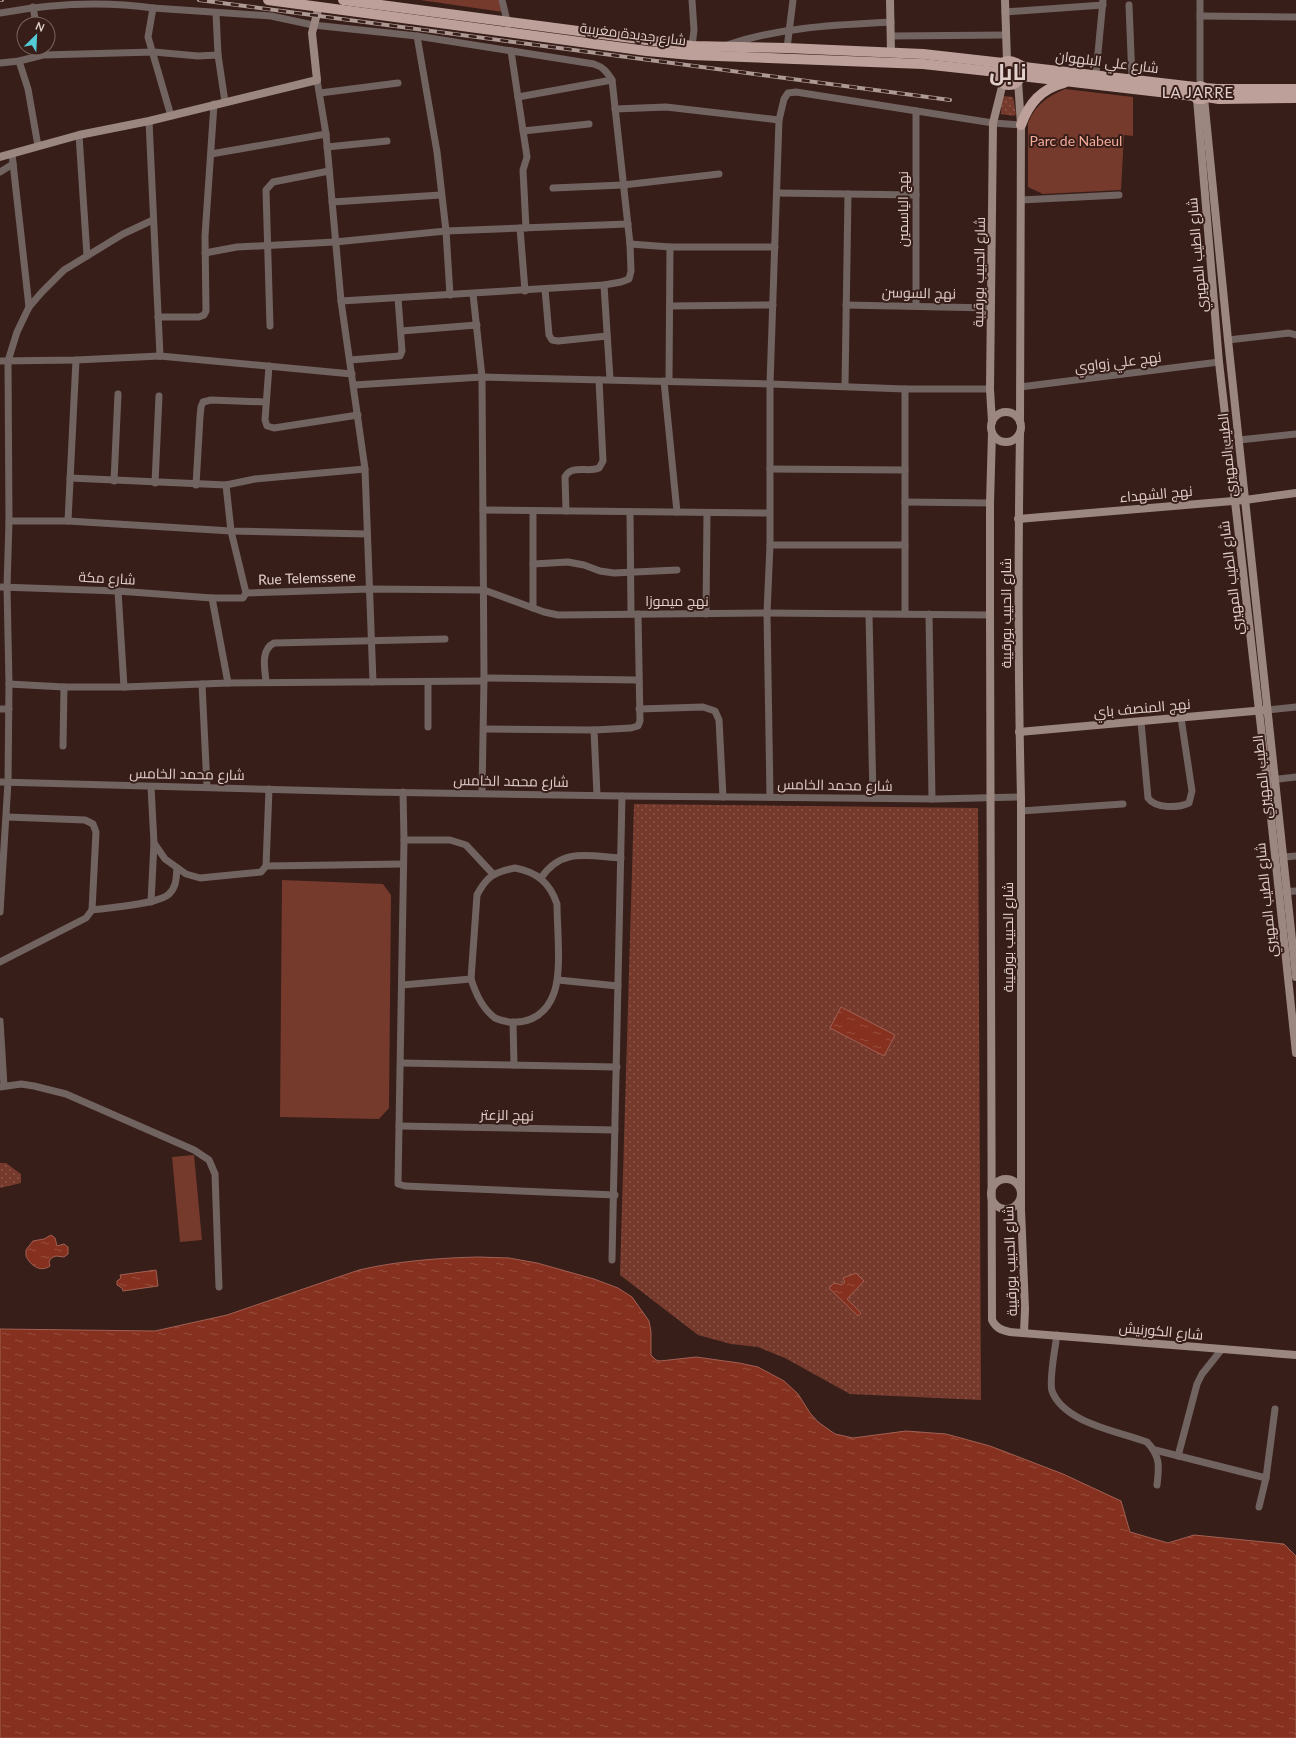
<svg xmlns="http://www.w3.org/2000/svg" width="1296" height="1738" font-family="Lato,Cairo,sans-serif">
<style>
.park{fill:#763a2d}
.garden{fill:url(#garden-dots)}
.water{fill:url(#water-ripples);stroke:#a16053}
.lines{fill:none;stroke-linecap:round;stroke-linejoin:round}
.street{stroke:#716360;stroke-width:7}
.secondary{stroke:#9b8680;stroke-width:8}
.primary{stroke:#bca099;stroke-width:10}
.rail-casing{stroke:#ae9a95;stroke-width:4}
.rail{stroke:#371e19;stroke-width:2.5;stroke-dasharray:8;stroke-linecap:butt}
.labels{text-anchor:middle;stroke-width:4;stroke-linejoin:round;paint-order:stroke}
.street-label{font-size:14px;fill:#e1cfcb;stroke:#371e19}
.park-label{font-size:14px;fill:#f4ab9a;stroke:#371e19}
.neighbourhood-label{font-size:15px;letter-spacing:1px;fill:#e1cfcb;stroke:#371e19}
.town-label{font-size:22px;font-weight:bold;fill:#e1cfcb;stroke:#371e19}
</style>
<defs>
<pattern id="garden-dots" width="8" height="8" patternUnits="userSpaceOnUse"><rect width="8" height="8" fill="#763a2d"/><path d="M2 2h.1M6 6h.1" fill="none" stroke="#89554a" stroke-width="1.8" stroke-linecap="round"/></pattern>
<pattern id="water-ripples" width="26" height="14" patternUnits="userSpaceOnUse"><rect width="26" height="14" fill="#86311f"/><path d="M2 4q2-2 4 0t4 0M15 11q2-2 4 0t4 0" fill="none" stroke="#974e3e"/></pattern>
</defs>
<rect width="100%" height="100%" fill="#371e19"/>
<g class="park">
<polygon points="420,0 500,0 503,12"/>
<path d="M 1065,89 L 1133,97 L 1133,136 L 1124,135 L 1121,190 L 1043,194 L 1028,187 L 1028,123 C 1035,105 1048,96 1065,89 Z"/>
<polygon points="282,880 383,884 391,895 389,1108 379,1119 280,1117"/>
<polygon points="194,1155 202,1240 180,1242 172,1157"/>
</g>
<g class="garden">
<polygon points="1002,96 1013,97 1016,114 1014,116 1001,114"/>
<polygon points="634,804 978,808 981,1400 850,1394 785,1358 758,1347 731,1344 698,1335 620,1275"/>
<polygon points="0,1163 6,1163 21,1174 21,1183 0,1188"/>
</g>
<g class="water">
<polygon points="841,1007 895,1035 884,1056 830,1028"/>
<path d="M 51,1235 L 55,1238 L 57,1246 L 64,1244 L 68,1247 L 68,1254 L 64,1257 L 56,1256 L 51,1258 L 49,1262 L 50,1266 C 40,1273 30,1265 26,1256 L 26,1250 L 33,1241 L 44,1239 Z"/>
<path d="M 478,1257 L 509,1258 L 537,1263 L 594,1279 L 618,1288 L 632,1297 L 649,1321 L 651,1332 L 651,1355 L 656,1360 L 660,1361 L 696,1357 L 739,1363 L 758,1367 L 784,1381 L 798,1394 L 810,1413 L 818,1422 L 835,1434 L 853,1438 L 906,1431 L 946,1434 L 990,1446 L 1063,1474 L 1121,1501 L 1130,1532 L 1168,1543 L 1194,1535 L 1284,1544 L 1296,1556 L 1296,1738 L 0,1738 L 0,1329 L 155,1331 L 227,1315 L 359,1270 C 398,1261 438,1258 478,1257 Z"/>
<polygon points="156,1270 158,1286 123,1291 122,1288 117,1285 117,1281 121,1278 120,1275"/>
<polygon points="856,1273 864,1281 847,1299 861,1313 858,1316 829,1288 834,1283 842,1285 845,1282 843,1278"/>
</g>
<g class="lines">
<g class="street">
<polyline points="502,0 508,25"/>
<polyline points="692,0 694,30 692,46"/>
<polyline points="1200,0 1200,86"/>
<polyline points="1129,5 1132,79"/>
<polyline points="33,7 36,24"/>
<path d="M 153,8 L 271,16 L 313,25 L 417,36 L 594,64 C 603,67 607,72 612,80 L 630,244 L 631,271 L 629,279 L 621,282 L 604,285 L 341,301"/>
<polyline points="1005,12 1103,5"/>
<path d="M 0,13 C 50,4 102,1 153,8 L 148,37 L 171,116"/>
<polyline points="216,13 218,55"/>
<polyline points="1200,16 1296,17"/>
<polyline points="417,36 437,152 446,231 450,295"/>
<polyline points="891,36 1005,35"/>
<path d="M 727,45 C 780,27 835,25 891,22"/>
<polyline points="787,48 793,0"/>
<polyline points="511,51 527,157 523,170 526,228"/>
<polyline points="19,61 28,89 38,146"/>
<polyline points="0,63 19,61 43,55 154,52 198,56 218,55 225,102"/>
<polyline points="1096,74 1103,0"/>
<polyline points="317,80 326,134 341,301 365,469 373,682"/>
<polyline points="320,93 398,83"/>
<polyline points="518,97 612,80"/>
<polyline points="615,109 666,107 779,120"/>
<polyline points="149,121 160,356"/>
<polyline points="523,131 589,124"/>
<polyline points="79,135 87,256"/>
<polyline points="327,147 387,141"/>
<polyline points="12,154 29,307"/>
<polyline points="211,154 326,134"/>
<polyline points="0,172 13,164"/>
<polyline points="553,188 623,185 719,174"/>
<polyline points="778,193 916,195"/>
<polyline points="1021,200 1119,195"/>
<polyline points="332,202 441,195"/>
<polyline points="520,228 525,291"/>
<polyline points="630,244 670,247 775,247"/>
<polyline points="205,253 237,247 335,242 446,231 628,224"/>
<polyline points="604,285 610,379"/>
<polyline points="545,289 549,335 552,340 558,341 607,336"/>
<polyline points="473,294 482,377 484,678 482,793"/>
<polyline points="846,305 991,308"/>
<polyline points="670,306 773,305"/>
<polyline points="916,306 916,111"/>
<polyline points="158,317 199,317 204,315 206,311 205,236 214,104"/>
<polyline points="270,326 266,190 273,182 329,171"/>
<polyline points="401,331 477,325"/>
<polyline points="1228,340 1289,333 1296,335"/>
<polyline points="76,360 68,521 231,531 367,534"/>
<polyline points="350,360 400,356 402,351 398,298"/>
<polyline points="0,361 76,360 160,356 352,374"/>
<polyline points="269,366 265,420 267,426 274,428 358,415"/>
<polyline points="664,381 677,512"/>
<polyline points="669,381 670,247"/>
<polyline points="354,385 482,377 770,384 905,389 990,389"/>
<polyline points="845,386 848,194"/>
<polyline points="1020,387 1219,362"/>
<polyline points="1239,440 1296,434"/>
<polyline points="770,469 905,470"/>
<polyline points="70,478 226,485 255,479 365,469"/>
<polyline points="114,481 118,394"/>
<polyline points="155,483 159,396"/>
<polyline points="196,485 200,417 201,407 203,402 211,400 266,402"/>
<polyline points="226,485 231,531 246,593 243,598 212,598 228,683"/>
<polyline points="905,502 990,503"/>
<polyline points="483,510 769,513"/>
<path d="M 566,511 L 565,477 C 572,464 588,473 599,468 L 603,461 L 599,380"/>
<polyline points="630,512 631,614"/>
<polyline points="9,521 68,521"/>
<polyline points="770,545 905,545"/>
<polyline points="533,564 568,562 584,565 600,571 614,573 677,570"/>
<polyline points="0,587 118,591 212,598"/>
<polyline points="118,591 124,687"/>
<polyline points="246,593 369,589 484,590 544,612 558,615 767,613 990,615"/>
<polyline points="533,608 533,511"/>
<polyline points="706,614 707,513"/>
<polyline points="869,614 873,798"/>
<polyline points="905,614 905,389"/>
<polyline points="929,614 932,799"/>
<polyline points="484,678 638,680"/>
<path d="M 266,682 C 265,669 260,650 274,643 L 445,639"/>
<polyline points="428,682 428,727"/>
<polyline points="9,684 64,687 124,687 228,683 484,681"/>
<polyline points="202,684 207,787"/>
<polyline points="0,709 9,709"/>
<polyline points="639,709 703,707 715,711 719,720 723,797"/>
<polyline points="1268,710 1296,707"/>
<path d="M 1141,722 L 1148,798 C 1156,809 1178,808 1189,803 L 1192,791 L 1181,718"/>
<polyline points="484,729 594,730"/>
<polyline points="63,746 64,687"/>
<polyline points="1270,780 1296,777"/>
<polyline points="0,782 369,792 622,796 936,799 1021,797"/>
<polyline points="151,787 154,843 165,859 186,874 200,878 261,872 266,866 269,789"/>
<polyline points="403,792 404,840 398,1184 405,1186 615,1195"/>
<polyline points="597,795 594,730 631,728 638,726 640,721 638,614"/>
<polyline points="770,797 767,613 770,545 770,384 779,120 784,99 788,93 796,92 993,123 1021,125"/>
<polyline points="1021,811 1123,804"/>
<polyline points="404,840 450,840 466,845 493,874"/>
<polyline points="1284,857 1296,856"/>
<polyline points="266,866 403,864"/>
<path d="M 515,868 C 537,872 550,883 557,904 C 557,929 562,971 554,993 C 547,1013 531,1024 509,1022 C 505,1021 499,1020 495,1018 C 482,1008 476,994 471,979 L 477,895 C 487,876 494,872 515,868 Z"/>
<path d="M 541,878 C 562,847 589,856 621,858"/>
<polyline points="1282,892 1296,891"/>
<polyline points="151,902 154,843"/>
<path d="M 92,910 C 108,908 159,904 169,894 C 177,886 176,878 177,868"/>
<polyline points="0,912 8,782 9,684 7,587 9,521 8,361 17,332 29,307 42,292 64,270 123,234 153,220"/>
<polyline points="0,962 86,918 92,910 96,832 93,824 85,820 7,817"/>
<polyline points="558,980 618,986"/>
<polyline points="402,985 471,979"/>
<polyline points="0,1021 4,1086"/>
<polyline points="513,1022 514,1065"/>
<polyline points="401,1063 617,1067"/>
<polyline points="0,1087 21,1084 34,1086 66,1094 194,1150 209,1160 215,1174 219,1287"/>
<polyline points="399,1126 615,1130"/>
<polyline points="612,1260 622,796"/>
<path d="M 1057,1335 C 1055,1348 1049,1380 1052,1391 C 1064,1423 1118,1431 1147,1442 C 1161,1457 1159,1467 1157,1485"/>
<polyline points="1155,1450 1266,1478"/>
<polyline points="1178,1456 1197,1384 1202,1374 1222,1349"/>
<polyline points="1259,1507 1266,1478 1275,1409"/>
</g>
<g class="secondary">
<polyline points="890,0 891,53"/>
<polyline points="1005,0 1007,61"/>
<polyline points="1018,81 1021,125 1020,422"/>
<polyline points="1204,98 1228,340 1296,977"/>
<polyline points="1197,99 1219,362 1267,780 1296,1053"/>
<polyline points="0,157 79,135 149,121 317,80 312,33 319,6"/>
<circle cx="1006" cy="427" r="15"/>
<polyline points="992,422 990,389 993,123 1003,83"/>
<path d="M 992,433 L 990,503 L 990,615 L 992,1320 C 996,1328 1001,1330 1010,1332 L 1296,1355"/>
<path d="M 1020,433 C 1018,554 1018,676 1021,797 L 1021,1209 L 1025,1309 L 1024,1333"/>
<polyline points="1018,519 1245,500 1296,493"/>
<polyline points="1019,732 1265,710"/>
<circle cx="1006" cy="1194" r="15"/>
</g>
<g class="primary">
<polyline points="268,0 647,51 691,55 923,64 997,72"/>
<polyline points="343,0 692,46 787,48 923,54 1003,63"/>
<circle cx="1009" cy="73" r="12"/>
<polyline points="1016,63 1024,67 1195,87"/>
<polyline points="1021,76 1194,96"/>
<polyline points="1205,88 1207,94 1203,99 1197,99 1194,96 1193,90 1200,86 1205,88 1217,89 1296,89"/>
<polyline points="1206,97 1219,99 1296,98"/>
<path d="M 1021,125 C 1029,103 1041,89 1064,83"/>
</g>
<g class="rail-casing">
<g id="rail">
<polyline points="0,0 2,0"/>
<polyline points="199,0 950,100"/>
</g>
</g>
<use href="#rail" class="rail"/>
</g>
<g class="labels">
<g class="street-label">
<text transform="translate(633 34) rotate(7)" y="5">شارع جديدة مغربية</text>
<text transform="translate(1107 62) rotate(7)" y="5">شارع علي البلهوان</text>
<text transform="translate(903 209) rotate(-90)" y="5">نهج الياسمين</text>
<text transform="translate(1197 255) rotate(-95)" y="5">شارع الطيب المهيري</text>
<text transform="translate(979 272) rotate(-89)" y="5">شارع الحبيب بورقيبة</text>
<text transform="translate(919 293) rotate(1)" y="5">نهج السوسن</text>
<text transform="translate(1118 362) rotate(-7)" y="5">نهج علي زواوي</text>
<text transform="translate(1227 455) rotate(-96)" y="5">الطيب المهيري</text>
<text transform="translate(1156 494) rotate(-5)" y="5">نهج الشهداء</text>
<text transform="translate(107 578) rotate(3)" y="5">شارع مكة</text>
<text transform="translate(307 578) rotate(-2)" y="5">Rue Telemssene</text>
<text transform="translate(1231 578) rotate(-97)" y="5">شارع الطيب المهيري</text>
<text x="677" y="606">نهج ميموزا</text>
<text transform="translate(1006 613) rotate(-90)" y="5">شارع الحبيب بورقيبة</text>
<text transform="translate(1142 708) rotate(-5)" y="5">نهج المنصف باي</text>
<text transform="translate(187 774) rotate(1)" y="5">شارع محمد الخامس</text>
<text transform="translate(1262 777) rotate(-96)" y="5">الطيب المهيري</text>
<text transform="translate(511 781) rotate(1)" y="5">شارع محمد الخامس</text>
<text transform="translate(835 785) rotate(1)" y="5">شارع محمد الخامس</text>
<text transform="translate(1266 900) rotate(-96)" y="5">شارع الطيب المهيري</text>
<text transform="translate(1008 937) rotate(-90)" y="5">شارع الحبيب بورقيبة</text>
<text transform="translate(507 1115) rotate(1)" y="5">نهج الزعتر</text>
<text transform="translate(1010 1261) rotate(-92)" y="5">شارع الحبيب بورقيبة</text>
<text transform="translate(1161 1331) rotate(5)" y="5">شارع الكورنيش</text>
</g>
<g class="park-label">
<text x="1076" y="146">Parc de Nabeul</text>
</g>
<g class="neighbourhood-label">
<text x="1198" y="98">LA JARRE</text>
</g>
<g class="town-label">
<text x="1008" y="80">نابل</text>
</g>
</g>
<g transform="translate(36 36) rotate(24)"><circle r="19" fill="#371e19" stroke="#7b6560"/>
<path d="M0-3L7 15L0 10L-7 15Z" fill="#52cbd7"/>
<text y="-6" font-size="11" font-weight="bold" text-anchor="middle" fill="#e1cfcb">N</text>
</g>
</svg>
